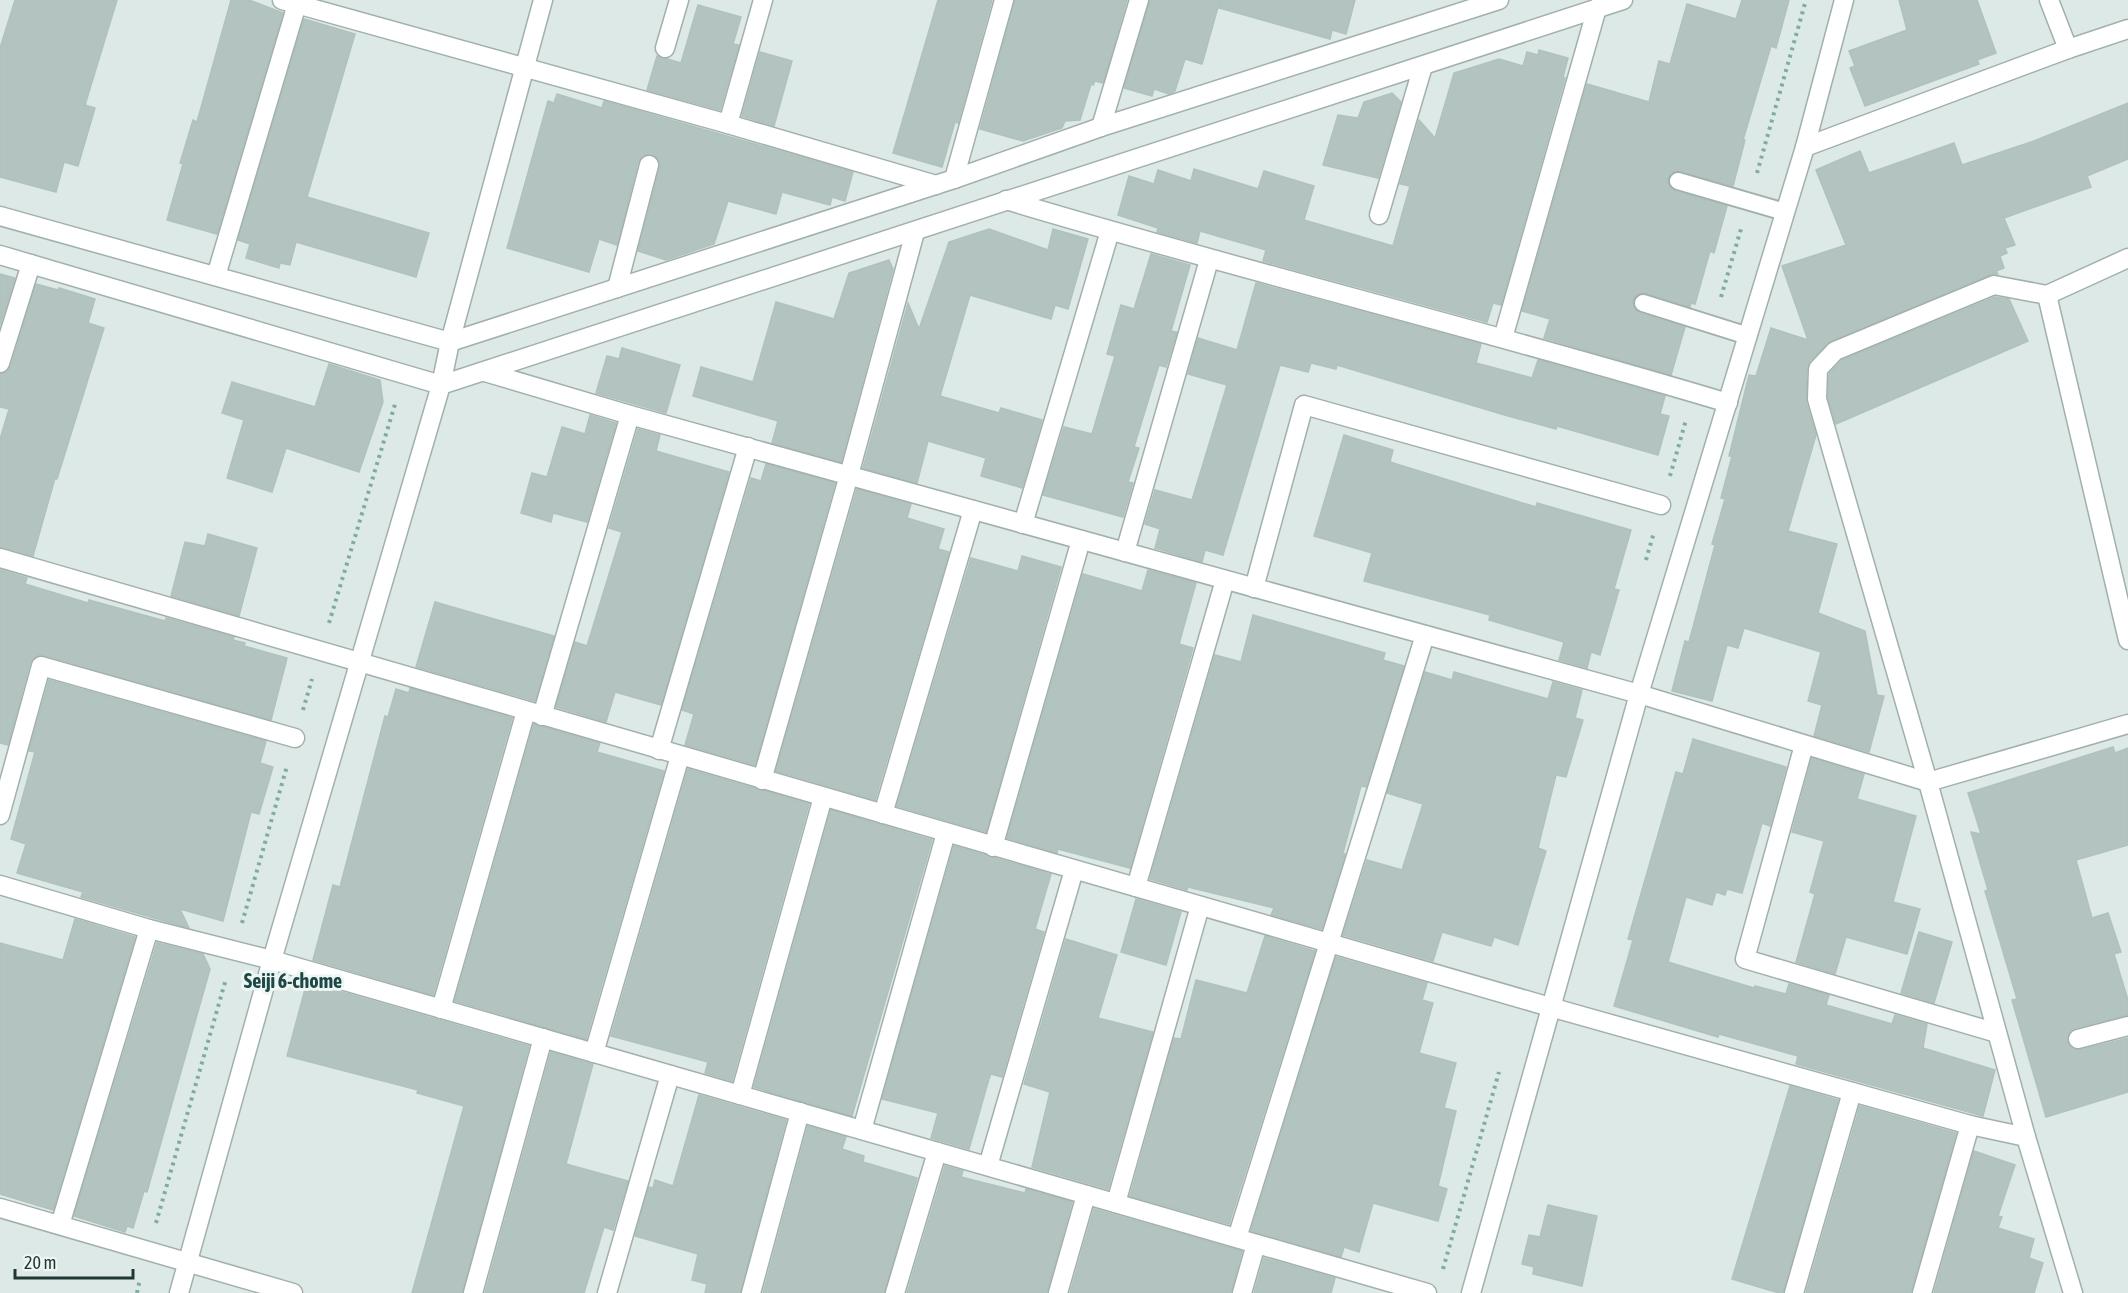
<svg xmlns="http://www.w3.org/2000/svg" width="2128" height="1293" font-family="'Asap Condensed',sans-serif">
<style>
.building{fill:#b3c3bf;stroke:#b0c2be;stroke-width:1.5}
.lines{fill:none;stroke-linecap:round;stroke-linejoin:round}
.lane-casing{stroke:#a1b0ae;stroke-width:20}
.street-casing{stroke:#a1b0ae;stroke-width:21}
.path{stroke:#7faba6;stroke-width:4;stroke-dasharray:3 4.5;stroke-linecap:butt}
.lane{stroke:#fff;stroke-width:16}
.street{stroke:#fff;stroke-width:18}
.labels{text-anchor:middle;stroke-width:6;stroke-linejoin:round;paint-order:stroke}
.neighbourhood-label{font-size:20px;font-weight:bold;fill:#1d4846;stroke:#edf6f3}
</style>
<rect width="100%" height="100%" fill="#dde9e6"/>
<g class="building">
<polygon points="15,0 117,0 85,105 95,108 78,166 64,162 56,192 0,177 0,48"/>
<polygon points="231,0 249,0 283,13 217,234 167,220 183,164 180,163 193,120 197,122"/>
<polygon points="938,0 992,0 958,123 955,122 942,167 893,153"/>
<polygon points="1015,0 1127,0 1103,83 1095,81 1093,85 1091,84 1080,120 1065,121 1062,128 1023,141 980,129"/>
<polygon points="1150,0 1220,0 1202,64 1185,59 1175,91 1169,94 1154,89 1152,96 1124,88"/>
<polygon points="1221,0 1355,0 1346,34 1332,30 1330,39 1219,8"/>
<polygon points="1742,0 1789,0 1776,48 1771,46 1743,140 1745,140 1733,186 1680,171 1671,173 1668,179 1668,184 1675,191 1727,206 1714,253 1710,251 1695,304 1691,303 1690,307 1646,293 1636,295 1633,300 1633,306 1639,313 1685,327 1671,375 1544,338 1550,319 1522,311 1587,84 1649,102 1659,61 1670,64 1687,4 1736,19"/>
<polygon points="1899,0 1977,0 1996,53 1977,60 1979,64 1865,106 1850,68 1855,66 1849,51 1907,30"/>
<polygon points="698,5 741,17 733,44 739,45 720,110 647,90 657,56 681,63"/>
<polygon points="304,19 355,34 307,197 429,233 416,277 296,242 290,265 280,263 279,268 246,258 250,244 238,240"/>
<polygon points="1539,50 1568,58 1563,77 1565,78 1501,305 1493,303 1487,322 1263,261 1266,250 1200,231 1197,243 1157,232 1158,228 1118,215 1129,176 1154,184 1158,170 1191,181 1194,169 1258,189 1264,171 1314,186 1304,220 1393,246 1410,186 1400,184 1419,120 1435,138 1454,73 1499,59 1523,66 1527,52 1538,55"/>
<polygon points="760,52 792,61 774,126 742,116"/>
<polygon points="1392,93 1401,102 1378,178 1323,165 1338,115 1358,118 1364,102"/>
<polygon points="557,94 602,108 604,101 853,172 845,201 832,197 830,205 782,192 776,214 728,201 714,244 666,260 638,251 660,167 656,157 647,154 638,162 617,245 599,239 589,272 507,248 548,101 554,103"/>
<polygon points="2128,103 2128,159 2087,176 2091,187 2004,218 2015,245 2005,248 2007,253 2000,256 2004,268 1996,271 1998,274 1990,275 1831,341 1810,361 1807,368 1806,402 1816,435 1788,531 1837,544 1818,613 1865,631 1877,695 1884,696 1869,752 1814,736 1822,705 1808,701 1821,652 1744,628 1738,648 1727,645 1712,701 1672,691 1685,641 1689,642 1715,545 1712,544 1725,499 1721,498 1732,456 1729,456 1749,375 1756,376 1771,328 1808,340 1782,266 1846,245 1816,170 1860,151 1869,173 1954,143 1962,165 2034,141"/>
<polygon points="989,229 1048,250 1053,229 1088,239 1068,309 1055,305 1051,319 970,295 940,396 999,413 1001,408 1042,420 1022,488 981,476 986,458 928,441 917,483 863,468 908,303 919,329 949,242"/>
<polygon points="1151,254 1190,265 1171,331 1177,332 1166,367 1159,365 1134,447 1139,448 1128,482 1133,483 1123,517 1043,495 1064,427 1092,434 1115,356 1107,354 1121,305 1134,309"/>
<polygon points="889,260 893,269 841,462 772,443 778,421 693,396 701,367 753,382 776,302 834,319 849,273"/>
<polygon points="0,274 15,278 0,325"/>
<polygon points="1256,283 1481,344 1476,363 1532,378 1538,360 1665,396 1660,414 1669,416 1658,455 1557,426 1556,429 1508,416 1337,365 1336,369 1311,363 1308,372 1280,365 1223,555 1205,550 1202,562 1155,548 1160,529 1145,524 1155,490 1192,500 1227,385 1188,374 1198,338 1237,350"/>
<polygon points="36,284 58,290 59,288 95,299 88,323 104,328 57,479 55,478 33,556 0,547 0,439 9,409 0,407 0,374 7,372 11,366"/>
<polygon points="1995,297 2009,299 2028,341 1836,424 1828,398 1829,374 1842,360"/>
<polygon points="622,348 680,365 666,413 596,393 607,356 619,359"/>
<polygon points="329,364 380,380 383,402 359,472 286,448 272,492 227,478 244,420 222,413 232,382 315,407"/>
<polygon points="590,415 616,423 587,522 553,513 551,522 521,513 532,473 547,477 562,427 585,434"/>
<polygon points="638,429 660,435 656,451 729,472 661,705 615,692 606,722 556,707 575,642 587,646 622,532 609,528"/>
<polygon points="1344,435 1393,450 1390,462 1536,507 1537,503 1631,530 1614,589 1619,590 1600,655 1591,652 1587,668 1559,660 1564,642 1489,620 1490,615 1364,581 1372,553 1314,536"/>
<polygon points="766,464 835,483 755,765 685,745 694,714 682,710 751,478 761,481"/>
<polygon points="857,489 911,504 907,518 944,529 938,549 949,552 875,800 776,771"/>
<polygon points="208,534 257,548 239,616 171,596 185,542 205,546"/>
<polygon points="1022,556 1061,567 986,832 897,806 971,558 1018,571"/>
<polygon points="0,570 27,578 25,584 88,603 89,600 165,621 166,618 234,637 233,640 245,643 244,646 287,658 271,720 39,655 30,663 8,745 0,743"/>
<polygon points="1148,570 1196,583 1179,644 1193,648 1130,868 1058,849 1057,853 1007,838 1083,574 1142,591"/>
<polygon points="435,602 554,636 535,701 416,667"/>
<polygon points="1253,615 1385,653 1383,660 1404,666 1366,787 1361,786 1343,853 1345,854 1322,929 1271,915 1274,908 1188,887 1187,890 1150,879 1215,655 1241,662"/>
<polygon points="1425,672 1452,680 1454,672 1548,699 1553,682 1582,690 1575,718 1583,720 1566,777 1556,775 1538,848 1546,851 1518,945 1494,937 1491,946 1442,932 1433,961 1343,935 1367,860 1402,870 1423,804 1387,793"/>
<polygon points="49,680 266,741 260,763 273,767 259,814 251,812 223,921 180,909 189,928 81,897 83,892 17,873 26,844 11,839 35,752 29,751"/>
<polygon points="410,688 512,718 433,995 313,960 333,885 340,887 385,716 388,717 396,689 409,693"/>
<polygon points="534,724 600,743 597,752 664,771 586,1039 455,1001"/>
<polygon points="1693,739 1786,767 1770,826 1762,823 1742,893 1727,889 1725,895 1716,892 1712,905 1686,897 1668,962 1754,988 1755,986 1786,994 1789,984 1829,995 1826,1005 1892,1024 1895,1015 1927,1024 1923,1048 1995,1070 1983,1116 1796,1064 1798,1056 1719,1034 1718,1037 1614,1006 1633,940 1628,939 1676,772 1683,774"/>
<polygon points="2113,747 2115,753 2128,748 2128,845 2076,860 2092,918 2108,913 2121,952 2114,954 2128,1000 2128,1015 2075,1028 2070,1031 2067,1041 2070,1047 2080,1050 2128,1038 2128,1092 2046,1117 2012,1000 2017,999 1985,891 1988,890 1971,832 1981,834 1968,793"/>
<polygon points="1812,758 1864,774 1857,799 1916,816 1893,902 1920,909 1907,954 1846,937 1835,974 1796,962 1815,894 1810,892 1824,841 1792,832"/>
<polygon points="688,769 809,804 732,1081 705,1073 708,1062 611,1036"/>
<polygon points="831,810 932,840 852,1116 754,1087"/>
<polygon points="954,846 1051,874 1035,929 1044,932 1002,1077 991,1074 989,1079 969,1149 931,1138 938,1113 882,1099"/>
<polygon points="1136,899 1181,912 1166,965 1121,952"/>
<polygon points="75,919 135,937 53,1210 0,1194 0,943 63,960"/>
<polygon points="1919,932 1952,942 1934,1003 1901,993"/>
<polygon points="1265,936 1315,951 1229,1224 1130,1196 1174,1038 1181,1039 1196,980 1247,993"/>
<polygon points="1066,939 1117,955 1098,1018 1153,1032 1108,1189 1032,1167 1050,1092 1024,1084"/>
<polygon points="157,943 203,954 210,969 147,1192 144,1191 133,1228 127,1226 125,1232 74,1216"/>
<polygon points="1336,957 1427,983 1422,1000 1433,1003 1419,1053 1456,1063 1444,1108 1456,1111 1438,1186 1447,1189 1438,1221 1373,1203 1359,1252 1344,1247 1341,1257 1251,1231"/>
<polygon points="307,982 529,1046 462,1293 412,1293 464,1106 417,1093 418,1090 287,1056"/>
<polygon points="551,1052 593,1064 566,1164 628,1181 613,1230 604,1227 584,1293 485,1293"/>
<polygon points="1790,1086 1838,1100 1783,1293 1779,1293 1732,1279"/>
<polygon points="699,1095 786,1120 740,1293 705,1293 707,1284 692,1280 698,1254 635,1236 649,1187 653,1188 655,1180 673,1186"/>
<polygon points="1860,1106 1956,1133 1911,1293 1806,1293"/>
<polygon points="808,1126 846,1137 842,1149 864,1156 863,1162 917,1178 884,1293 763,1293"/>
<polygon points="1974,1151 2015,1165 1998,1216 2002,1217 1998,1228 2034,1239 2029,1258 2043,1263 2034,1293 1934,1293"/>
<polygon points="945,1166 963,1171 961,1177 1025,1193 1026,1189 1072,1202 1047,1293 907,1293"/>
<polygon points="1548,1205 1597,1216 1582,1286 1533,1274 1534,1267 1522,1264 1529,1235 1540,1237"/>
<polygon points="1094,1209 1242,1251 1231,1293 1070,1293"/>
<polygon points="1264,1258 1335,1278 1331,1293 1254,1293"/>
</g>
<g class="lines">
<g class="lane-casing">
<g id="lane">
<polyline points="1678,181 1785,212"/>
<polyline points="1643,303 1748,336"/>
</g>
</g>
<g class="street-casing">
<g id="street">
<polyline points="282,0 728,124 936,185"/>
<polyline points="2049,0 2068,49"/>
<polyline points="665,48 679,0"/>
<polyline points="728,124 763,0"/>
<polyline points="1101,127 1139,0"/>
<polyline points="1805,147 2068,49 2128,29"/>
<polyline points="954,179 1004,0"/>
<path d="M 1006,200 C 1246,272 1489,331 1728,403"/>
<polyline points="1379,215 1423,66"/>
<polyline points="0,216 450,342 954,179 1101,127 1499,0"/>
<polyline points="0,255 441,385 450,342 543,0"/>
<polyline points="2128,258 2047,295 2128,640"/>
<polyline points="216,276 297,4"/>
<polyline points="617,288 649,165"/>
<polyline points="2047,295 1994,285 1835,351 1818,369 1817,399 1928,782 2026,1137 2073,1293"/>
<polyline points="1503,338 1597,8"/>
<polyline points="0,363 31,264"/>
<polyline points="485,372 630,415 1639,694 1928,782 2128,724"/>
<polyline points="1023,524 1110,231"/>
<polyline points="1125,552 1209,260"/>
<polyline points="0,558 1550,1007 1970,1125 2026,1137"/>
<polyline points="1254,588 1304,405 1661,505"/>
<polyline points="542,716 630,415"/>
<polyline points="1804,745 1745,959 1997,1033"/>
<polyline points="659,750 748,447"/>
<polyline points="762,780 849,475 915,232"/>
<polyline points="883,814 973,510"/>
<polyline points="0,815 41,666 295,738"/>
<polyline points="993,847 1081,540"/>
<polyline points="0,885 149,929 272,960 1427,1293"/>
<polyline points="1136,887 1225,580"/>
<polyline points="441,1009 526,711"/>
<polyline points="2078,1039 2128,1026"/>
<polyline points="594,1053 680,756"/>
<polyline points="740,1095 823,797"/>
<polyline points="862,1130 946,833"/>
<polyline points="988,1166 1074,870"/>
<polyline points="1116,1203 1200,906"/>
<polyline points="0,1208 293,1293"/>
<polyline points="60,1225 149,929"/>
<polyline points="1237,1238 1425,635"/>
<polyline points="179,1293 272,960 441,385 1623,0"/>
<polyline points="473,1293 543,1038"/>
<polyline points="607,1293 670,1075"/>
<polyline points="751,1293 800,1112"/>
<polyline points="895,1293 937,1152"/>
<polyline points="1058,1293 1086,1195"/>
<polyline points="1242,1293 1256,1244"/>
<polyline points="1471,1293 1639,694 1805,147 1844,0"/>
<polyline points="1794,1293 1852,1092"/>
<polyline points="1922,1293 1970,1125"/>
</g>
</g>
<g class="path">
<polyline points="1757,173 1806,0"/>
<polyline points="1721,297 1741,229"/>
<polyline points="1670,476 1686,420"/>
<polyline points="1646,560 1654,532"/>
<polyline points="329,623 396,401"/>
<polyline points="303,710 312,679"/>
<polyline points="242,923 287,766"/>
<polyline points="156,1223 226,979"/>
<polyline points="1443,1269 1499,1072"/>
<polyline points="137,1293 140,1279"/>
</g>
<use href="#lane" class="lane"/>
<use href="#street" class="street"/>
</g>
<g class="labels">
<g class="neighbourhood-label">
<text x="293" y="988">Seiji 6-chome</text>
</g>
</g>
<path d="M15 1269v9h118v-9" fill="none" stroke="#203736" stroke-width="3"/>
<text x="24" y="1269" font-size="18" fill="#203736" stroke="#edf6f3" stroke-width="4.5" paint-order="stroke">20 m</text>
</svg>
